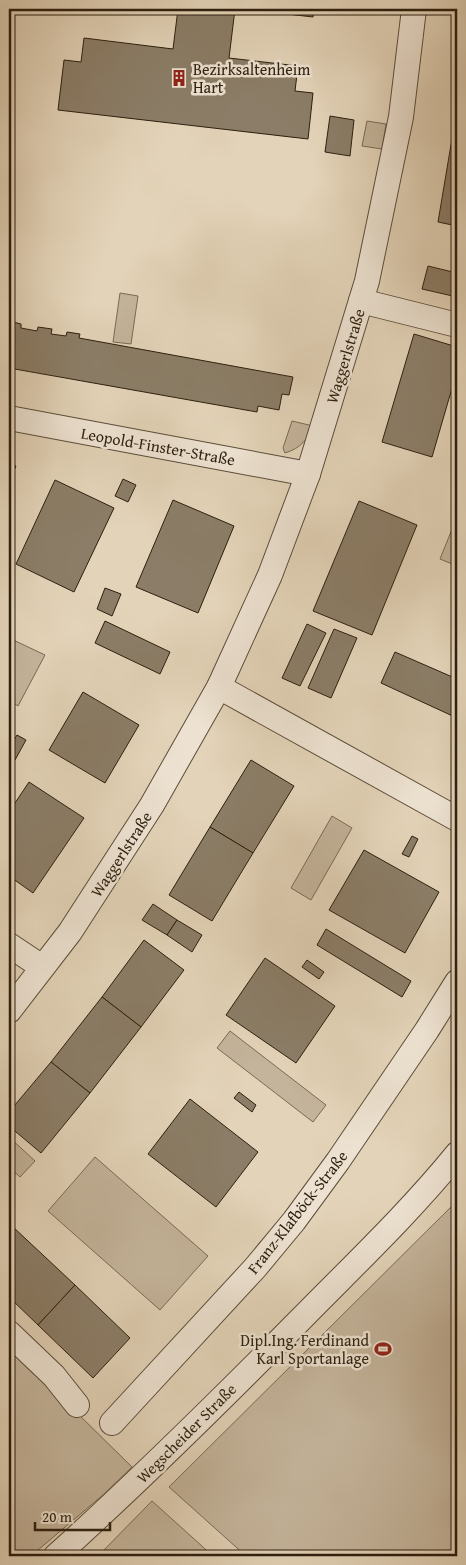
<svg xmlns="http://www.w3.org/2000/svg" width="466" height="1565" font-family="'Gentium Book Plus',serif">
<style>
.green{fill:#c4b49b;stroke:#786a55}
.building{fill:#8b7d67;stroke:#2c1f0f}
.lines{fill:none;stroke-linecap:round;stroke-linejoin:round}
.minor-casing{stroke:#5a4c39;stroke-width:26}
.minor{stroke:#ede2d1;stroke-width:24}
.labels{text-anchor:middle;stroke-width:5;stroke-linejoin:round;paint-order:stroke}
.poi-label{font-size:16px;fill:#2c1f0f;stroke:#ede2d1;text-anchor:start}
.street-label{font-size:16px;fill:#2c1f0f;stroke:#ede2d1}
</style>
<rect width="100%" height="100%" fill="#e3d3b8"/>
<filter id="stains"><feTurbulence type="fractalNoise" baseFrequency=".004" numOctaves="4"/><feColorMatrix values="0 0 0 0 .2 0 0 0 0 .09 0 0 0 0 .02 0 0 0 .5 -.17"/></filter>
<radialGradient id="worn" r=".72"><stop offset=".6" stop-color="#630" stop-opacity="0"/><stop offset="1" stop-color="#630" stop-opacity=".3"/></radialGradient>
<g class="green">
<polygon points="367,121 386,124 382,149 362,146"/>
<polygon points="120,293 138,296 131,344 113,342"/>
<path d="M 292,421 L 313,426 C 307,440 301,448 285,453 L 283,448 Z"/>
<polygon points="457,517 457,566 440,559"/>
<polygon points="9,638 45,655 18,706 9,700"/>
<polygon points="332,816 352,828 311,900 291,888"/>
<polygon points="230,1031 326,1105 313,1122 217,1048"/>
<polygon points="9,1137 35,1161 20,1177 9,1167"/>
<polygon points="95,1157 208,1256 160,1310 48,1211"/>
<polygon points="457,1201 457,1556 246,1556 169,1487"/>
<polygon points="9,1346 132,1467 104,1494 31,1556 9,1556"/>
<polygon points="152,1501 213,1556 98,1556"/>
</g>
<g class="building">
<polygon points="178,9 235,9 229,58 298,66 295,91 313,93 308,139 58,110 64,60 81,62 84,38 173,49"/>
<polygon points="244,9 314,9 313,17"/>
<polygon points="457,109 457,226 438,222"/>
<polygon points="330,116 354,120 350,156 325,152"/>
<polygon points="428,266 457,273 457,297 422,289"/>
<polygon points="9,321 21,324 21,328 37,331 38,327 52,329 51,334 66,336 67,332 80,334 79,338 293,377 289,395 282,394 279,410 258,406 257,412 9,368"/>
<polygon points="414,334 457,347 457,371 432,457 382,442"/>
<polygon points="9,463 16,466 9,482"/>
<polygon points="123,479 136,485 128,502 115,496"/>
<polygon points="55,480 114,508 74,592 16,564"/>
<polygon points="173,500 234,526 198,613 136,587"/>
<polygon points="359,501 417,525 372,635 313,611"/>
<polygon points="105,588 121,594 112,616 97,609"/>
<polygon points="105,621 170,652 160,674 95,643"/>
<polygon points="307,624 326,633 300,686 282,678"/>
<polygon points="334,629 357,638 331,698 308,688"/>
<polygon points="395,652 457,679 457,718 381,683"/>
<polygon points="83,692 139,725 105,783 49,750"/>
<polygon points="17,735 26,740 15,760 9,757 9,748"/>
<polygon points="251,760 294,786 253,853 210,827"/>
<polygon points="29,782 84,818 33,893 9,876 9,812"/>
<polygon points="210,827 253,853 212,921 169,895"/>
<polygon points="412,836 418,839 409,857 402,854"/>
<polygon points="364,850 439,892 405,953 329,910"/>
<polygon points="153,904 177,920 167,935 142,920"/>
<polygon points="177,920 202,935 192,952 167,935"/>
<polygon points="326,929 411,981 402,997 317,945"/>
<polygon points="144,940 184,970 141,1027 102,997"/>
<polygon points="265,958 335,1006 296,1063 226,1015"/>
<polygon points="307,960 324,972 319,979 302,967"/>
<polygon points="102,997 141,1027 90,1093 51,1062"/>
<polygon points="51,1062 90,1093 41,1153 9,1126 9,1112"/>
<polygon points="239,1092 256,1105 252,1112 234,1098"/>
<polygon points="190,1099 258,1152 216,1207 148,1154"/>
<polygon points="12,1226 75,1285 38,1325 9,1297 9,1230"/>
<polygon points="75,1285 130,1338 93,1378 38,1325"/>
</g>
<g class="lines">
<g class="minor-casing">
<g id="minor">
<polyline points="361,301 457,325"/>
<polyline points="9,418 308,474"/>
<polyline points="219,687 457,819"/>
<polyline points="9,945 42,967"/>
<polyline points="9,1011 70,932 152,805 219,687 270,575 308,474 367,281 401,117 414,9"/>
<polyline points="9,1333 54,1376 77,1405"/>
<polyline points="112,1423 255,1268 294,1221 338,1161 427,1030 457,982"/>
<path d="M 56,1556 C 140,1480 221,1400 301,1319 C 354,1265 409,1213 457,1154"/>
</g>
</g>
<use href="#minor" class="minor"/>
</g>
<defs>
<g id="building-bare" transform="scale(1.35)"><path d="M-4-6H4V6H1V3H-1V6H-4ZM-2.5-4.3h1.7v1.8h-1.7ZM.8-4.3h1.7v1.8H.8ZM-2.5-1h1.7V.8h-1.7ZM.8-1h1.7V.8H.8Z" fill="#8f2418" stroke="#ede2d1" stroke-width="2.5" paint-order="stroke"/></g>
<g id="stadium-bare" transform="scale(1.35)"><path d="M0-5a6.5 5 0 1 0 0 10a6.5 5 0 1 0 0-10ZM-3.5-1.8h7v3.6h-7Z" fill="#8f2418" stroke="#ede2d1" stroke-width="2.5" paint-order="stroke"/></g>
</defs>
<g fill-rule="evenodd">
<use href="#building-bare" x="179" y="78"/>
<use href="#stadium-bare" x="383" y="1349"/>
</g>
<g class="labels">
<g class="poi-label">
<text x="193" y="75">Bezirksaltenheim<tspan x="193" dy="18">Hart</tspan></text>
<text x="369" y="1346" text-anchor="end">Dipl.Ing. Ferdinand<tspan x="369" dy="18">Karl Sportanlage</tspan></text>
</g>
<g class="street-label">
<text transform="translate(345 356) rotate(-73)" y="6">Waggerlstraße</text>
<text transform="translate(158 446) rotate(10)" y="6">Leopold-Finster-Straße</text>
<text transform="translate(121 854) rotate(-57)" y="6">Waggerlstraße</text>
<text transform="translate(297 1212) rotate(-52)" y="6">Franz-Klafböck-Straße</text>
<text transform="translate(186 1433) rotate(-45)" y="6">Wegscheider Straße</text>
</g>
</g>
<rect width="466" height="1565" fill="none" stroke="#e3d3b8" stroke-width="30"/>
<rect x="10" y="10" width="446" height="1545" fill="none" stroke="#2c1f0f" stroke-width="2.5"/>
<rect x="15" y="15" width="436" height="1535" fill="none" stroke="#2c1f0f"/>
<path d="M35 1522v8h75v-8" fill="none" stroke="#2c1f0f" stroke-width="2.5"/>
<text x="42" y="1522" font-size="15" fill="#2c1f0f" stroke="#ede2d1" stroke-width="4" paint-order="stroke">20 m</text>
<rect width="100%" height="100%" filter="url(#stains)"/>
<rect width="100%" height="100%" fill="url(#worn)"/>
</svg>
